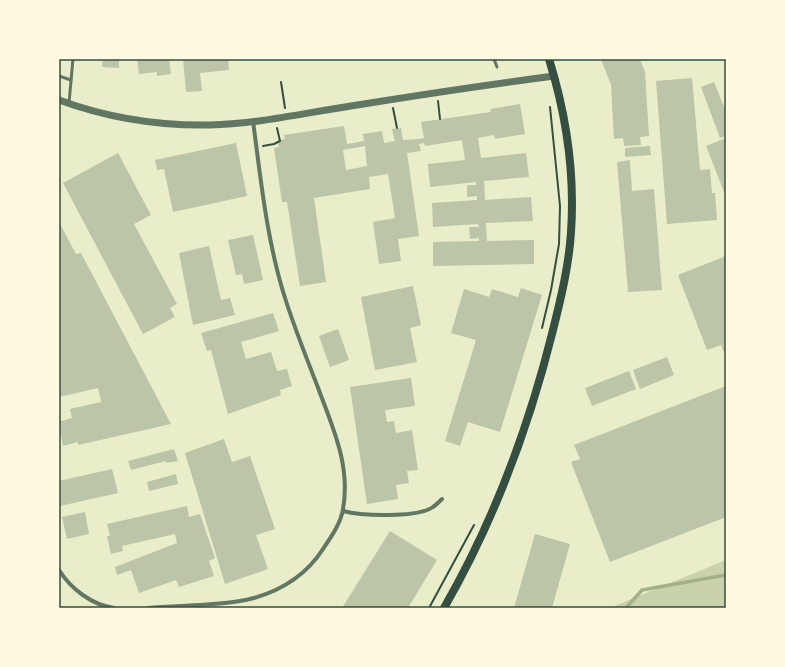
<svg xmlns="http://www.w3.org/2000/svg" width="785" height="667" font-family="'PT Sans Narrow',sans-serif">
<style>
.green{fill:#cad2ad}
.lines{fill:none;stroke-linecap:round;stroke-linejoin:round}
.stream{stroke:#a3b18a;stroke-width:3.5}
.building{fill:#bcc5a7;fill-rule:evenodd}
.path{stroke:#344e41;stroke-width:2}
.service{stroke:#617663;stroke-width:3}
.minor{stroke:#617663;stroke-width:4}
.tertiary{stroke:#617663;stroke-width:7}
.secondary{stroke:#344e41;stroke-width:8}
.neatline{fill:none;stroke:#344e41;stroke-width:1.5}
</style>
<rect width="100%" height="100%" fill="#e9edc9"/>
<polygon class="green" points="726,560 726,608 612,608 612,607"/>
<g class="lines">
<polyline class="stream" points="626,608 642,590 726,575"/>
</g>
<g class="building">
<polygon points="103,59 119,59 119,68 102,67"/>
<polygon points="137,59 169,59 171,74 157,76 157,72 139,74"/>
<polygon points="183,59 228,59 229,70 200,73 202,91 186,92"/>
<polygon points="601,59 640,59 645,72 649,136 640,137 641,145 624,146 623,138 614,139 611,85"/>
<polygon points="692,78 700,170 710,169 712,193 715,193 717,220 667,224 656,81"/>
<polygon points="714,82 726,112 726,136 720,138 701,87"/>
<path d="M 520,104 L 525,134 L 495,139 L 494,135 L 478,138 L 481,158 L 526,153 L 529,177 L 484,181 L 485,200 L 531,197 L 533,221 L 486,223 L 487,241 L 534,240 L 534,264 L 433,266 L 433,242 L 479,241 L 479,238 L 470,239 L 469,227 L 479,227 L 478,224 L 433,227 L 432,203 L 477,200 L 477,196 L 467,197 L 467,185 L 476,185 L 476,182 L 430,187 L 428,164 L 465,160 L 462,140 L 425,146 L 424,143 L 419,144 L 421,151 L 407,153 L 419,236 L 398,239 L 401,261 L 379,264 L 373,222 L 395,218 L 388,174 L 369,177 L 370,189 L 314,198 L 326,282 L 300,286 L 287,202 L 282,202 L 274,148 L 279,147 L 278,144 L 281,140 L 285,139 L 284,135 L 344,126 L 347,144 L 364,141 L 363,134 L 382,131 L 384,143 L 395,141 L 392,129 L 401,128 L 403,140 L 419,139 L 424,138 L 421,122 L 491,112 L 490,109 ZM 365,146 L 367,166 L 346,170 L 343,150 Z"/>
<polygon points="726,138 726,197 706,146"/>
<polygon points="236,143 247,196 173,212 164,169 157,170 155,160"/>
<polygon points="650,146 651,155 625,157 625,148"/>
<polygon points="118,153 151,215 134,224 177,304 170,308 175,317 143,334 63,183"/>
<polygon points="630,160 632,191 654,189 662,290 628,292 617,162"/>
<polygon points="59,222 76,254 81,253 171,424 78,445 78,442 63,446 59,422 72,418 70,409 101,402 98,388 59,397"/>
<polygon points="253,235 263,280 244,284 242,274 236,275 228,240"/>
<polygon points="209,246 221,300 230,298 235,315 193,325 179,253"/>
<polygon points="726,256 726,343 724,343 726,357 721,345 707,350 678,275"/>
<polygon points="413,286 421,325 410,328 417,362 375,370 361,297"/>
<polygon points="521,288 542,295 500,432 468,422 460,446 445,441 476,340 451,333 464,289 489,297 492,289 518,297"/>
<polygon points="273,313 279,331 241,342 246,359 271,352 277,371 287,369 292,386 280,390 281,395 228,414 211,350 207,351 201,333"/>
<polygon points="338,329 349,360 330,367 319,336"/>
<polygon points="667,357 674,375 640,389 633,370"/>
<polygon points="629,371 636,389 592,406 585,388"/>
<polygon points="411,378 415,406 385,410 387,422 394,421 396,433 412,430 418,470 407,471 409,483 396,485 398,499 367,504 350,387"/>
<polygon points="726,386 726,517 610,562 571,462 580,459 574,445"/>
<polygon points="224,439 232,462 250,456 275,529 256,535 268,569 225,584 185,453"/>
<polygon points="174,449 178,461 166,463 166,461 131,470 128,461"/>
<polygon points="112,469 118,493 60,506 59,481"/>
<polygon points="176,474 178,484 149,491 147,482"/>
<polygon points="187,506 189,517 200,514 215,558 209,561 214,576 179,587 176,580 139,593 131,570 117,575 115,567 177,543 175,534 122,546 123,551 111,554 107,536 110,536 107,524"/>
<polygon points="85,512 89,534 67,539 62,517"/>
<polygon points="390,531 437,560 408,608 342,608"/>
<polygon points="535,534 570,544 552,608 514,608"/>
</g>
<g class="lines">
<g class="path">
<polyline points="281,82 285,108"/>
<polyline points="438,101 440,119"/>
<polyline points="393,108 397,128"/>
<polyline points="263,146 274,144 280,141 277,128"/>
<polyline points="542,328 551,290 559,244 560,206 550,107"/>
<polyline points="429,608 474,525"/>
</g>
<g class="service">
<polyline points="494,59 497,67"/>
<polyline points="59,76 71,80"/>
<polyline points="69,103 73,59"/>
</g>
<g class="minor">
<path d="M 343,511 C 361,516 418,518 433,507 C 436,505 439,502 442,499"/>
<path d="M 59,570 C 71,589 92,605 114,608"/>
<path d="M 148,608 C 180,605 224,606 254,598 C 282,590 307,574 323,549 C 331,537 341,523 343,509 C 351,465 332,426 317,385 C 306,357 295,329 286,301 C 267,243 261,181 253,121"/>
</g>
<path class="tertiary" d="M 59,100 C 108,118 158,126 210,125 C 257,124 304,113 351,106 C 419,95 486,85 554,76"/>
<path class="secondary" d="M 444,608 C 494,521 529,427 553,330 C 561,298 569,265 571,232 C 575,174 566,114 549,59"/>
</g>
<rect width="785" height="667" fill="none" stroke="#fefae0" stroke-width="120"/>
<rect x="60" y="60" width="665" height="547" class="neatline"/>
</svg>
